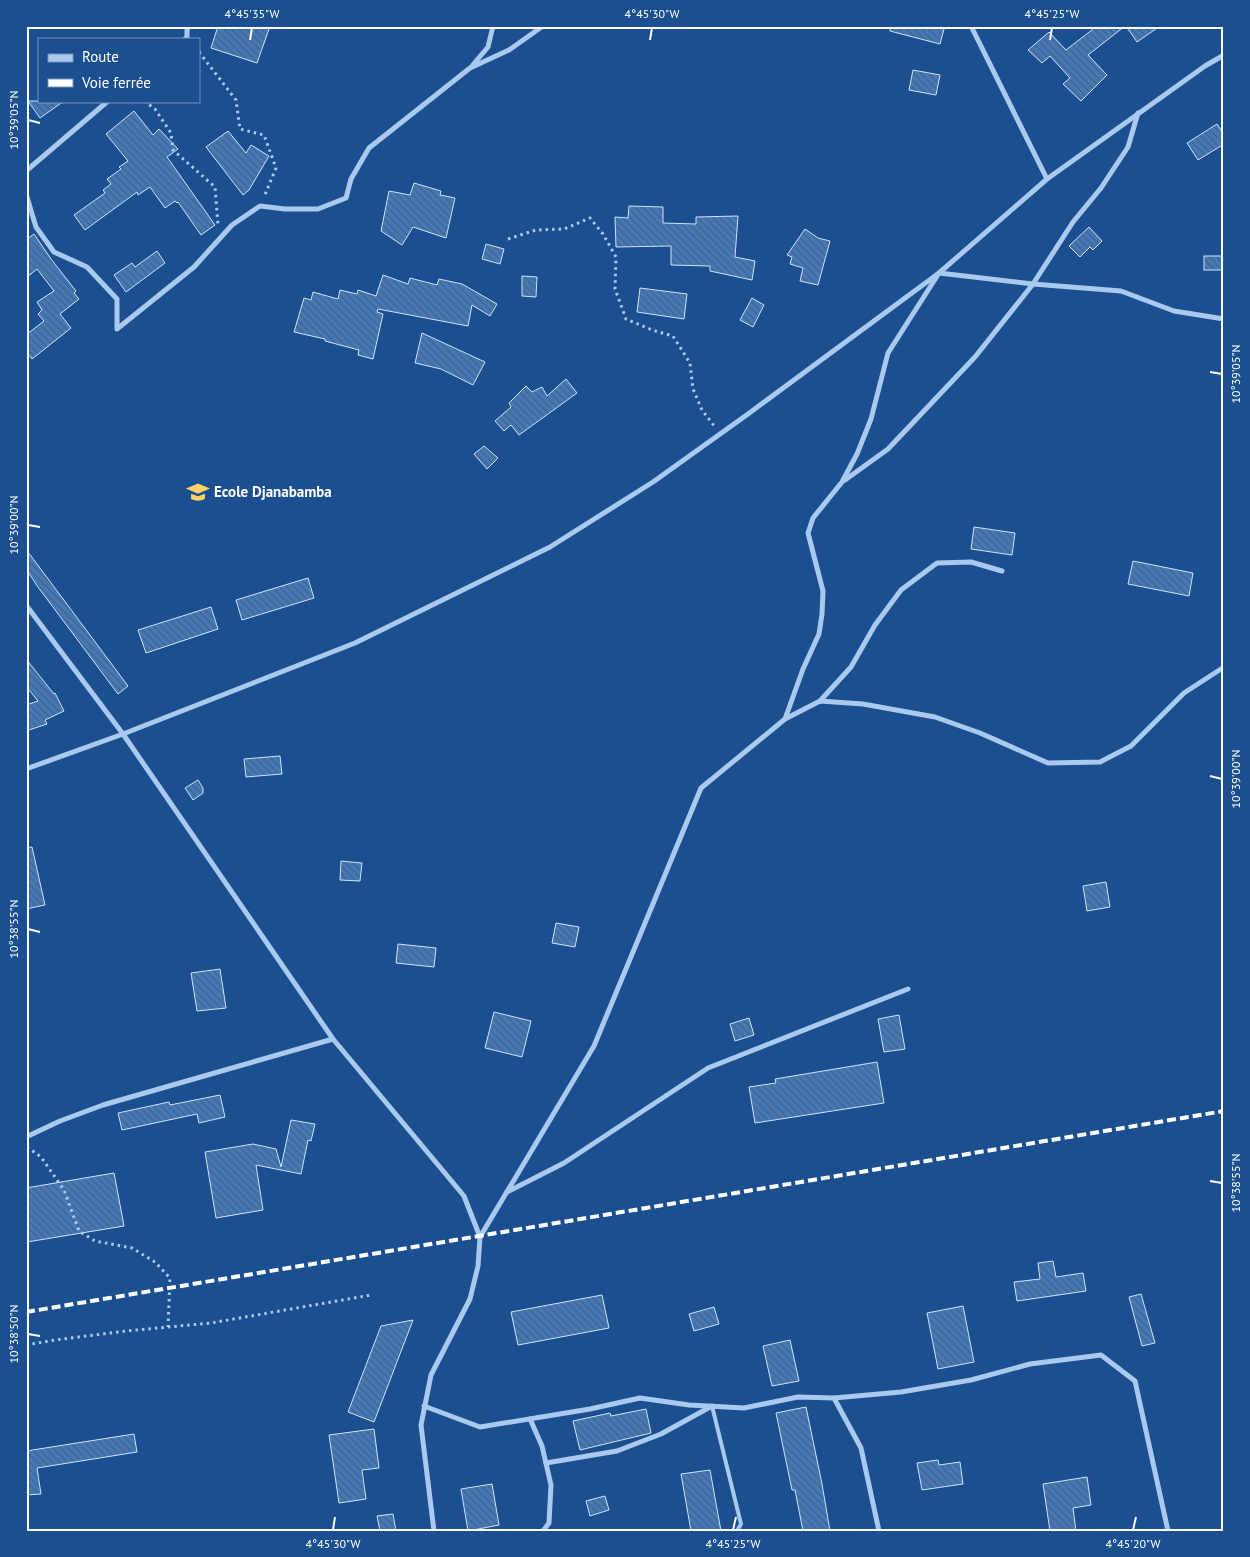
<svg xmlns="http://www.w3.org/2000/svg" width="1250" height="1557" font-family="'PT Sans',sans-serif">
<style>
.building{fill:url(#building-back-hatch);stroke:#cfe3fa}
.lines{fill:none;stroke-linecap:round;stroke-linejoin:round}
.path{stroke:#a9c9ee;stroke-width:3;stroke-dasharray:2.5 4;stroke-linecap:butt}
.lane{stroke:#a9c9ee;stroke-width:4}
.street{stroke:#a9c9ee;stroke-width:5}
.rail{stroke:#fff;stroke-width:4;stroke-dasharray:9 4;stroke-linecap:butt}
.ticks{fill:none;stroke:#fff;stroke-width:2}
.labels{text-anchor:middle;stroke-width:4;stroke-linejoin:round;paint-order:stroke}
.poi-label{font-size:15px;font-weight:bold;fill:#fff;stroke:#1b4f8f;text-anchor:start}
.neatline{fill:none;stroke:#fff;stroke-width:2}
.ticks-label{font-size:12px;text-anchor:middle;fill:#fff}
</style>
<defs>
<pattern id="building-back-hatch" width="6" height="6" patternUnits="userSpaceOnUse" patternTransform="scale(1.25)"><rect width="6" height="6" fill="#4478b7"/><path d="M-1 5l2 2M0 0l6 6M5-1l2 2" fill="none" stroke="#486282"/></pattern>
</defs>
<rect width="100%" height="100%" fill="#1b4f8f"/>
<g class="building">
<polygon points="218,26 270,26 257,63 211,48"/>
<polygon points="891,26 934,26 944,29 940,44 890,31"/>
<polygon points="1097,26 1125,26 1088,55 1107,75 1081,101 1063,84 1070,78 1050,56 1042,63 1028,50 1049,32 1066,50"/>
<polygon points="1126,26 1160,26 1137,42"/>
<polygon points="913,70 940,75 936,95 909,90"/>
<polygon points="28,101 64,101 40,118"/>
<polygon points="134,111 153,135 159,129 178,149 167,157 215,225 201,235 178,202 177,203 175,201 165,208 150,187 138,195 137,192 85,230 74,215 105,193 103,190 111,184 107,179 121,169 119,167 128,161 106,134"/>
<polygon points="1217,124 1224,135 1224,144 1198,160 1187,143"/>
<polygon points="228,131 246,153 251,145 269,156 249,190 243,195 206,147"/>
<polygon points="414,183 441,191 440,195 455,198 446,238 413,227 402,245 381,231 389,191 410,195"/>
<polygon points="629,206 663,207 663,223 696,224 696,217 738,216 735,257 755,261 752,280 710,271 710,266 671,265 671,246 616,247 615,217 628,218"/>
<polygon points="1089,227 1102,241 1093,250 1090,247 1080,257 1069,246"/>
<polygon points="805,229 818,238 830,241 818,285 800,281 803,268 790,264 792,257 787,255"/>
<polygon points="34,234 51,259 76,291 74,293 79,299 60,314 71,328 32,359 26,352 26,335 44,321 38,314 42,310 37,302 54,291 37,269 26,278 26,240"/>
<polygon points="486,244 504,249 500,264 482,259"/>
<polygon points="157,251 165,263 126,292 114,275 132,263 135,267"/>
<rect x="1204" y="256" width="20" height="14"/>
<polygon points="383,275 408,284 410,278 437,285 439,279 462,284 497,304 490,316 472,305 468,326 378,309 377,312 383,314 373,359 358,355 359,350 325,341 325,339 294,332 304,298 311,300 313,292 338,299 340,290 357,294 358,290 376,296"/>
<polygon points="522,276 537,277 536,297 522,296"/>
<polygon points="640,288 687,294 684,319 637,312"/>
<polygon points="752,298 764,305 753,327 740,320"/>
<polygon points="422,333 485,362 473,385 441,369 415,363"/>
<polygon points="566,379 577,393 519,435 511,425 504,431 495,421 511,407 509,403 526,386 532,392 542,387 547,396"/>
<polygon points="484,446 498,458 487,469 474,454"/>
<polygon points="974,527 1015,533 1012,555 971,549"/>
<polygon points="28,552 128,686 118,694 38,587 26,569 26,553"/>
<polygon points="1133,561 1193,573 1189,596 1128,584"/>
<polygon points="308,578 314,598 242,620 236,600"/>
<polygon points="211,607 218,629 146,653 138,630"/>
<polygon points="26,659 54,694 55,693 64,711 45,720 47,724 29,730 26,722 26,705 38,701 26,686"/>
<polygon points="280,756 282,774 246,777 244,759"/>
<polygon points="198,780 203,788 203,793 193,800 185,788"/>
<polygon points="32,847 45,905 26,909 26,848"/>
<polygon points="341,861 362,863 360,881 340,880"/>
<polygon points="1106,882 1110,907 1087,911 1083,886"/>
<polygon points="556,923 579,927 575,947 552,943"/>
<polygon points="398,944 436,948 434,967 396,963"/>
<polygon points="220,969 226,1008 197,1011 191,973"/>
<polygon points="494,1012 531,1021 522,1057 485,1048"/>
<polygon points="899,1015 905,1049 884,1052 878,1019"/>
<polygon points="749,1018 754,1035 735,1041 730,1024"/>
<polygon points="877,1062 884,1103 755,1123 749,1087 776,1083 775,1079"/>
<polygon points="220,1095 225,1117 199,1123 197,1114 122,1130 118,1113 169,1102 170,1105"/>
<polygon points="291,1120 315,1124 311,1141 308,1140 301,1174 256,1165 263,1210 216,1218 205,1152 253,1144 276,1149 281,1167"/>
<polygon points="114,1173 124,1226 27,1242 26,1188"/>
<polygon points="1053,1261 1056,1277 1083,1273 1086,1291 1017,1301 1014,1282 1040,1279 1038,1263"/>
<polygon points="1141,1294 1155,1343 1142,1346 1129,1297"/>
<polygon points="602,1295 609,1328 518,1345 511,1312"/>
<polygon points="963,1306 974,1362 938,1369 927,1313"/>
<polygon points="714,1307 719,1324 694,1331 689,1314"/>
<polygon points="413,1320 374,1422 348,1412 381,1326"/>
<polygon points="790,1340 799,1381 772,1386 763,1346"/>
<polygon points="806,1407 822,1484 830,1531 803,1531 795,1490 792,1490 776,1413"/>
<polygon points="646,1409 651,1433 580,1450 573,1421 610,1413 611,1416"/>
<polygon points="374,1429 379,1468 362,1470 366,1499 339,1503 329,1435"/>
<polygon points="134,1434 137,1452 37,1468 41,1494 26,1495 26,1451"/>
<polygon points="938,1460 939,1465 960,1462 963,1484 922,1490 917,1463"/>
<polygon points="710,1470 721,1531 691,1531 681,1474"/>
<polygon points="1087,1477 1091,1505 1073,1508 1076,1531 1050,1531 1043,1484"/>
<polygon points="492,1484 499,1525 468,1531 461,1489"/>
<polygon points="605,1496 609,1510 590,1516 586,1501"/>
<polygon points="393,1514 396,1531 380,1531 377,1516"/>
</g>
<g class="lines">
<g class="path">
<polyline points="199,52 236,100 240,129 264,135 276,168 264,197"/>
<polyline points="144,101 155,109 171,133 173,150 215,187 218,225"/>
<polyline points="508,239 536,230 564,229 590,218 603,234 616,257 615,289 626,319 652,330 673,336 690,363 693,389 702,410 715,427"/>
<polyline points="27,1147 41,1157 64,1190 79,1231 95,1241 132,1248 155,1262 170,1278 168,1327"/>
<polyline points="26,1345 55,1340 126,1331 211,1323 371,1295"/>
</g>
<polyline class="lane" points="712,1406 741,1524 737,1531"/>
<g class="street">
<polyline points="971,26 1047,179"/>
<polyline points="185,39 187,37 187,26"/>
<polyline points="472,66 488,47 493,26"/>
<polyline points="26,171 108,101"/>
<polyline points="26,194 36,227 54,252 87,267 117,299 117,329 194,267 232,225 260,206 285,209 318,209 346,198 351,179 369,148 470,68 509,50 543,26"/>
<polyline points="845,480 888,449 975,357 1033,284 1073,222 1101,188 1128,147 1138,113"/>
<polyline points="26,605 123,734 333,1039 464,1196 480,1237 478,1266 470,1299 431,1375 421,1425 434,1531"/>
<polyline points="820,701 851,667 875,625 901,590 937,563 971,562 1002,571"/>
<polyline points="785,719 820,701 863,704 935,717 980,733 1048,763 1100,762 1131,746 1184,693 1224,667"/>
<polyline points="26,769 123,734 355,643 550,547 653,482 748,414 939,273 1047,179 1205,66 1224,55"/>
<polyline points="26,1137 60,1121 103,1105 333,1039"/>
<polyline points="507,1192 564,1163 708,1068 908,989"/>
<polyline points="480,1237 594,1046 701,788 785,719 803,669 819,634 822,614 823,591 808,533 813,518 842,482 857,454 871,419 888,353 939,273 1033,284 1121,291 1174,311 1224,319"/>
<polyline points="834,1398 861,1448 879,1531"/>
<polyline points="424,1406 480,1427 590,1409 640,1398 689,1405 744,1408 798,1397 834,1398 901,1392 971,1380 1030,1364 1101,1355 1135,1381 1168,1531"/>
<polyline points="530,1419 542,1446 551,1485 549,1523 543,1531"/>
<polyline points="546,1463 617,1451 661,1434 712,1406"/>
</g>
<polyline class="rail" points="26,1312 1224,1111"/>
</g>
<path class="ticks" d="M 250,40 L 252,28M 650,40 L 652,28M 1050,40 L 1052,28M 28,120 L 40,123M 1210,372 L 1222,374M 28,525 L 40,527M 1210,776 L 1222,779M 28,929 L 40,932M 1210,1181 L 1222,1183M 28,1334 L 40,1336M 333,1530 L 335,1517M 733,1530 L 736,1517M 1133,1530 L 1136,1517"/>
<defs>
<g id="school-bare" transform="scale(1.725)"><path d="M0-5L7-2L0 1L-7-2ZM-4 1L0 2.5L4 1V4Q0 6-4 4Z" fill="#ffd166" stroke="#1b4f8f" stroke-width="2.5" paint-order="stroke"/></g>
</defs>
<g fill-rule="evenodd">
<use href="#school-bare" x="198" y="492"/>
</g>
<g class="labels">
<g class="poi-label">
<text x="214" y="497">Ecole Djanabamba</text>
</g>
</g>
<rect width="1250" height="1557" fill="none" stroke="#1b4f8f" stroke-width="55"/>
<rect x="38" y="38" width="162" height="65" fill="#1b4f8f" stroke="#7695bc"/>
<rect x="48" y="54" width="25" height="8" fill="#a9c9ee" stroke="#7695bc"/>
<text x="82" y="62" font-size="15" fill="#ffffff">Route</text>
<rect x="48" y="79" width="25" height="8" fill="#ffffff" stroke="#7695bc"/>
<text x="82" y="88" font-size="15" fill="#ffffff">Voie ferrée</text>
<rect x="28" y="28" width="1194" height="1502" class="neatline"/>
<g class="ticks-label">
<text x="252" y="18">4°45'35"W</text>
<text x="652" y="18">4°45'30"W</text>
<text x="1052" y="18">4°45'25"W</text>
<text transform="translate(14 120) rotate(-90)" y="4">10°39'05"N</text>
<text transform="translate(1236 374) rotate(-90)" y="4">10°39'05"N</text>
<text transform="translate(14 525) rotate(-90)" y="4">10°39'00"N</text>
<text transform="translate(1236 779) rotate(-90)" y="4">10°39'00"N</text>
<text transform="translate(14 929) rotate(-90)" y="4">10°38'55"N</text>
<text transform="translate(1236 1183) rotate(-90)" y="4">10°38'55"N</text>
<text transform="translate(14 1334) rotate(-90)" y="4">10°38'50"N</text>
<text x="333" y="1548">4°45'30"W</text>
<text x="733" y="1548">4°45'25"W</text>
<text x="1133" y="1548">4°45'20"W</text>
</g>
</svg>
